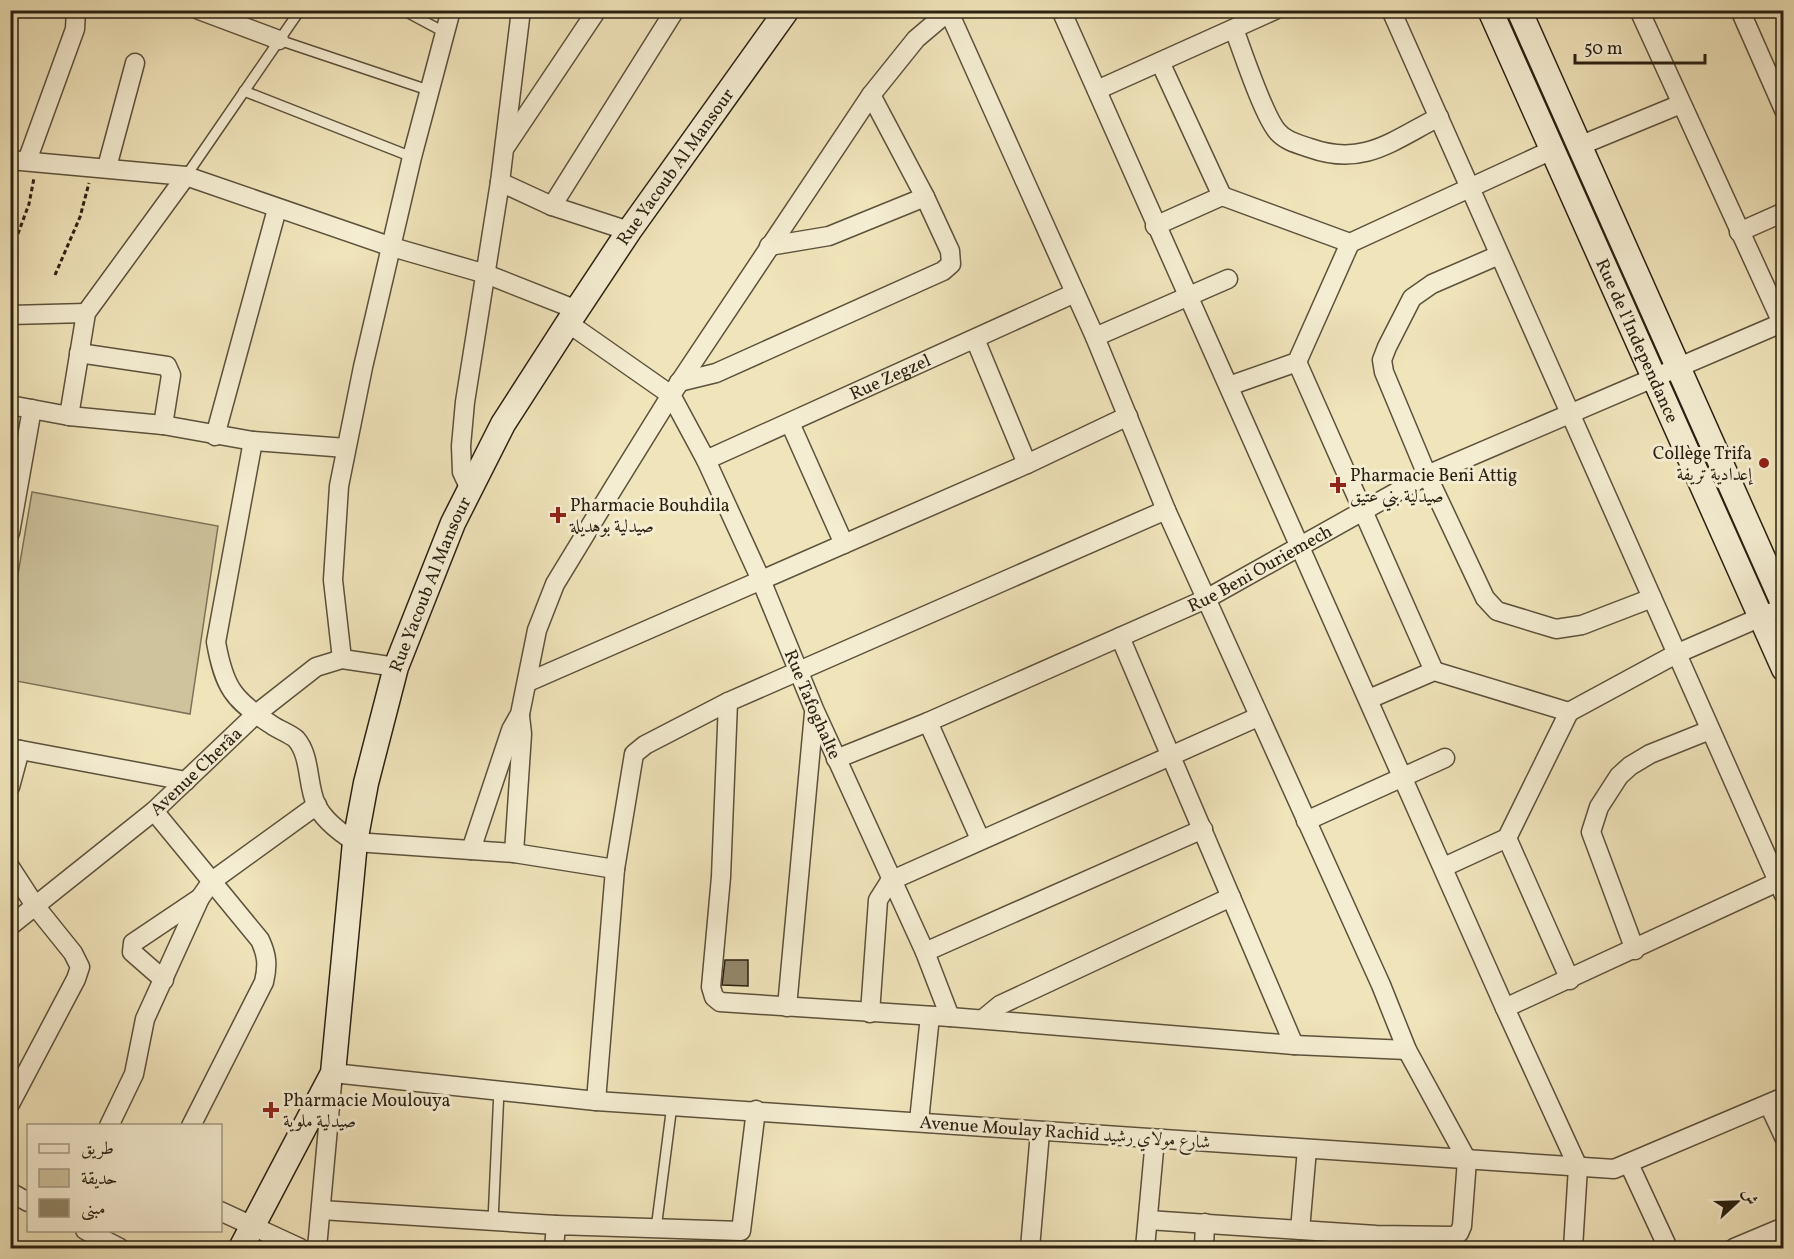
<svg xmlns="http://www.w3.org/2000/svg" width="1794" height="1259" font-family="Vollkorn,Amiri,serif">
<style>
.green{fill:#cec39d;stroke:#7c7258;stroke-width:1.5}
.building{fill:#918669;stroke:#2a2012;stroke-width:1.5}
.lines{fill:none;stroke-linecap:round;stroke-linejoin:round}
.lane-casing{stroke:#5c513c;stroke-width:12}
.street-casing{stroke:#5c513c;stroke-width:21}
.secondary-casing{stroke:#2a2012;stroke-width:27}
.path{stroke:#2a2012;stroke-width:3;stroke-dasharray:4.5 3;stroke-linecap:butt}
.lane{stroke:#f5edd2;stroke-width:9}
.street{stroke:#f5edd2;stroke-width:18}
.secondary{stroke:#f5edd2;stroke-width:24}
.poi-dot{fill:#8f2418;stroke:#f5edd2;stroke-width:2}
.labels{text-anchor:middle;stroke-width:6;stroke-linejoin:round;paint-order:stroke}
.street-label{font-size:18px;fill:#2a2012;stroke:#f5edd2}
.poi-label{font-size:18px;fill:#2a2012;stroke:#f5edd2;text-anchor:start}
</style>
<rect width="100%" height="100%" fill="#f0e4ba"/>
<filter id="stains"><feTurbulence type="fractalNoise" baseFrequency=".00333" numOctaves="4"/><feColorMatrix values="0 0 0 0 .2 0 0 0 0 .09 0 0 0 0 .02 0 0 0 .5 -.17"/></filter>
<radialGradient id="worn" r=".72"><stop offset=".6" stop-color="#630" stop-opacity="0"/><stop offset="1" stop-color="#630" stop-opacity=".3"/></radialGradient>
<polygon class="green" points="32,492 218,526 190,714 11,680 11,615"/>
<polygon class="building" points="725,960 748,960 748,986 722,985"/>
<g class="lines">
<g class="lane-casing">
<g id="lane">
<polyline points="403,10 444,32"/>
<polyline points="279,40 431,91"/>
<polyline points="244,91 412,157"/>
<polyline points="186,176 300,10"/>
<polyline points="493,1221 499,1090"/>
<polyline points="656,1229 672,1105"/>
</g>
</g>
<g class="street-casing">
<g id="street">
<polyline points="199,10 279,40"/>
<polyline points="948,10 1095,337 1166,510 1381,985 1407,1050 1467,1160 1462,1226 1459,1233 1453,1236 1376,1235 1148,1220"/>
<polyline points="1061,10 1505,1008 1578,1167 1573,1248"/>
<polyline points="1391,10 1784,895"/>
<polyline points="1639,10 1782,323"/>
<polyline points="1740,10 1784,110"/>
<path d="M 1234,29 C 1243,53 1263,114 1277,131 C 1285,141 1298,144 1310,148 C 1363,167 1392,141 1439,117"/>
<polyline points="1160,62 1222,196"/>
<polyline points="1097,90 1275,10"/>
<polyline points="506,146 597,10"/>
<polyline points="1579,146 1681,104"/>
<polyline points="10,160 186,176 392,247 486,274 577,310"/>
<polyline points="27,161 75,29 76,10"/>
<polyline points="107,167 135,63"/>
<polyline points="500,182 552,206 629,231"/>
<polyline points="552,206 675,10"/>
<polyline points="1155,226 1222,196 1350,243 1297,362 1229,386"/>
<polyline points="1739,232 1784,212"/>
<polyline points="1350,243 1552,150"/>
<polyline points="769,246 829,236 925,197"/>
<polyline points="1499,255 1432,284 1412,298 1387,347 1382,360 1384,372 1427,475 1485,598 1497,611 1556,629 1582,625 1652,598"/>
<polyline points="10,315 86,313"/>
<path id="s1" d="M 568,323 L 671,395 L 706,460 L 761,580 L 814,709 L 925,952 L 950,1017"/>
<polyline points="1095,337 1228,279"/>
<polyline points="975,339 1027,464"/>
<polyline points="79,353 167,366 171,375 163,425"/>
<polyline points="1297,362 1434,671"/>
<polyline points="679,382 716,373 943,271 951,264 950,251 925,197 871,95"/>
<polyline points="10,405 69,416 163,425 253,441 346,448"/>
<polyline points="69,416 86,313 186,176"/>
<polyline points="790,423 844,544"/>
<polyline points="215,436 277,209"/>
<path d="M 253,441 L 216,642 C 224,687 233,700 272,725 C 279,730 289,733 296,739 C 311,756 307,785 316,804 C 323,820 341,833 355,842 L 514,853 L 615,869"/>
<path id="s2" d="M 706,460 L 1075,293"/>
<polyline points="469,487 462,472 461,446 465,402 500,182 521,10"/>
<polyline points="10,533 32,409"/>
<polyline points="1120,637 1294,1045"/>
<polyline points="342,659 333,580 339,486 363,367 412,157 451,10"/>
<polyline points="528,682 1027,464 1128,416"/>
<polyline points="1369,699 1434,671 1569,712 1507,838 1444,867"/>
<polyline points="728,702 721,877 711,987 714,997 720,1002 950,1017 1294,1045 1407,1050"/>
<polyline points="1569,712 1676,654 1784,607"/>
<polyline points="928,722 980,839"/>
<polyline points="10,748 186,781"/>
<path id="s3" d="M 836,759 L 928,722 L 1206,599 L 1427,475 L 1784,322"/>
<polyline points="10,787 20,750"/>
<path d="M 154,811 L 260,940 C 267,955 268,965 264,982 L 191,1126"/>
<polyline points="1306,821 1445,758"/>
<polyline points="1507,838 1570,980"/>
<polyline points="471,850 511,730 520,714 537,630 555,584 614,487 671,395 871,95 916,39 949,11"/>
<polyline points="514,853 522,734 520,716"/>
<polyline points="10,867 36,907 73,953 80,967 76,979 10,1104"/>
<path id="s4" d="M 10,926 L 154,811 L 256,714 L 316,667 L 342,659 L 396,667"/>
<polyline points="1635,950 1591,832 1599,807 1619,776 1630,766 1650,754 1710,730"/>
<polyline points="925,952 1203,829"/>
<polyline points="164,980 132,952 133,943 200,898"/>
<polyline points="787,1007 814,713"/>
<polyline points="1505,1008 1784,879"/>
<polyline points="870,1013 878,900 890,881 1258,717"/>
<polyline points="983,1019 1000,1005 1231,897"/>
<polyline points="596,1101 615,869 634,754 645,745 728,702 1166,510"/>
<polyline points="1769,1105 1784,1137"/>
<polyline points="919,1121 930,1016"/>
<polyline points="109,1126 134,1074 145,1019 200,898 212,881 317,805"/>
<polyline points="1629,1164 1668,1248"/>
<polyline points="10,1192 28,1202"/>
<polyline points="321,1210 556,1225"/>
<polyline points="220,1211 300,1248"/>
<polyline points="85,1230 120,1248"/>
<polyline points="1300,1230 1307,1149"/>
<polyline points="317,1248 333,1073 596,1101 1614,1169 1784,1097"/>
<polyline points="554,1248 556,1225 741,1231 756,1110"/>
<polyline points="1030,1248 1040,1132"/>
<polyline points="1145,1248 1155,1139"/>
<polyline points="1204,1248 1205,1223"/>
<polyline points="1734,1248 1784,1227"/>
</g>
</g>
<g class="secondary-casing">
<g id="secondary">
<path id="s5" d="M 1490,10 L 1784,669"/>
<polyline points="1519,10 1784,605"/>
<path id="s6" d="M 241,1248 L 333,1073 L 355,842 L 366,783 L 396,667 L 453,523 L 503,424 L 568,323 L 629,231 L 787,10"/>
</g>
</g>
<g class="path">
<polyline points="10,255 29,204 34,178"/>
<polyline points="55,275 80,217 89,183"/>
</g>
<use href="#lane" class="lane"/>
<use href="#street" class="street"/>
<use href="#secondary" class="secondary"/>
</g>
<g class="poi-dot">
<circle cx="1764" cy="463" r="6"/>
<path d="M1335 476h6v6h6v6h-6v6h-6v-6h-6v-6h6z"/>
<path d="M555 506h6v6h6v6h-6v6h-6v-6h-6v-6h6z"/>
<path d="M268 1101h6v6h6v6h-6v6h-6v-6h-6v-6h6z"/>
</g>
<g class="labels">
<g class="street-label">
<text dy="6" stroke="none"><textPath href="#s6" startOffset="1185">Rue Yacoub Al Mansour</textPath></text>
<text dy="6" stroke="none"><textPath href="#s5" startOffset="362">Rue de l'Independance</textPath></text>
<text dy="6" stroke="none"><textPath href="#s2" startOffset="202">Rue Zegzel</textPath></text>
<text dy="6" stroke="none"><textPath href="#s3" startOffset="465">Rue Beni Ouriemech</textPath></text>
<text dy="6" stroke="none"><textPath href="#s6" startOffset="699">Rue Yacoub Al Mansour</textPath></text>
<text dy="6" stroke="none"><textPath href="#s1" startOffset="466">Rue Tafoghalte</textPath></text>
<text dy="6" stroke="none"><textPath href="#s4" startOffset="242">Avenue Cherâa</textPath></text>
<text transform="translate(1065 1132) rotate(4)" y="6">Avenue Moulay Rachid شارع مولاي رشيد</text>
</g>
<g class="poi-label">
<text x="1752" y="459" text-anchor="end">Collège Trifa<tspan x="1752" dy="21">إعدادية تريفة</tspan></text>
<text x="1350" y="481">Pharmacie Beni Attig<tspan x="1350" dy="21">صيدلية بني عتيق</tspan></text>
<text x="570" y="511">Pharmacie Bouhdila<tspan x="570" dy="21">صيدلية بوهديلة</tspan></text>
<text x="283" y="1106">Pharmacie Moulouya<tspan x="283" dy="21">صيدلية ملوية</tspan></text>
</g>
</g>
<rect width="1794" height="1259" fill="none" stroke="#f0e4ba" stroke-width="36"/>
<rect x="12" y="12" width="1770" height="1235" fill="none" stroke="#2a2012" stroke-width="3"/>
<rect x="18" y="18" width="1758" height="1223" fill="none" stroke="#2a2012" stroke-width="1.5"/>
<rect x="27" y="1124" width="195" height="108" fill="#f5edd2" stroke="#a49b85" stroke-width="1.5"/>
<rect x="39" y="1144" width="30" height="9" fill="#f5edd2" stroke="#a49b85" stroke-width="1.5"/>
<text x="81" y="1154" font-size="18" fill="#2a2012">طريق</text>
<rect x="39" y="1169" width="30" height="18" fill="#cec39d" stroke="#a49b85" stroke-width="1.5"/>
<text x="81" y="1184" font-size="18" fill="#2a2012">حديقة</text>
<rect x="39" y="1199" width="30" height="18" fill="#918669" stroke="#a49b85" stroke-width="1.5"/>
<text x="81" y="1214" font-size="18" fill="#2a2012">مبنى</text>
<g transform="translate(1737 1202) rotate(68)" stroke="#f5edd2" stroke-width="4.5" paint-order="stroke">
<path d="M0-4.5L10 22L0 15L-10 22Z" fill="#2a2012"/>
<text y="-9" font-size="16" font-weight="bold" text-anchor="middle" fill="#2a2012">ش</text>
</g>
<path d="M1575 54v9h130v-9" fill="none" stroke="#2a2012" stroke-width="3"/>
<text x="1584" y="54" font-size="18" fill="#2a2012" stroke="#f5edd2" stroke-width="4.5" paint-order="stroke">50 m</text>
<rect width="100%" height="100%" filter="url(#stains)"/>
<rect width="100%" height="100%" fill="url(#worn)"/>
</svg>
